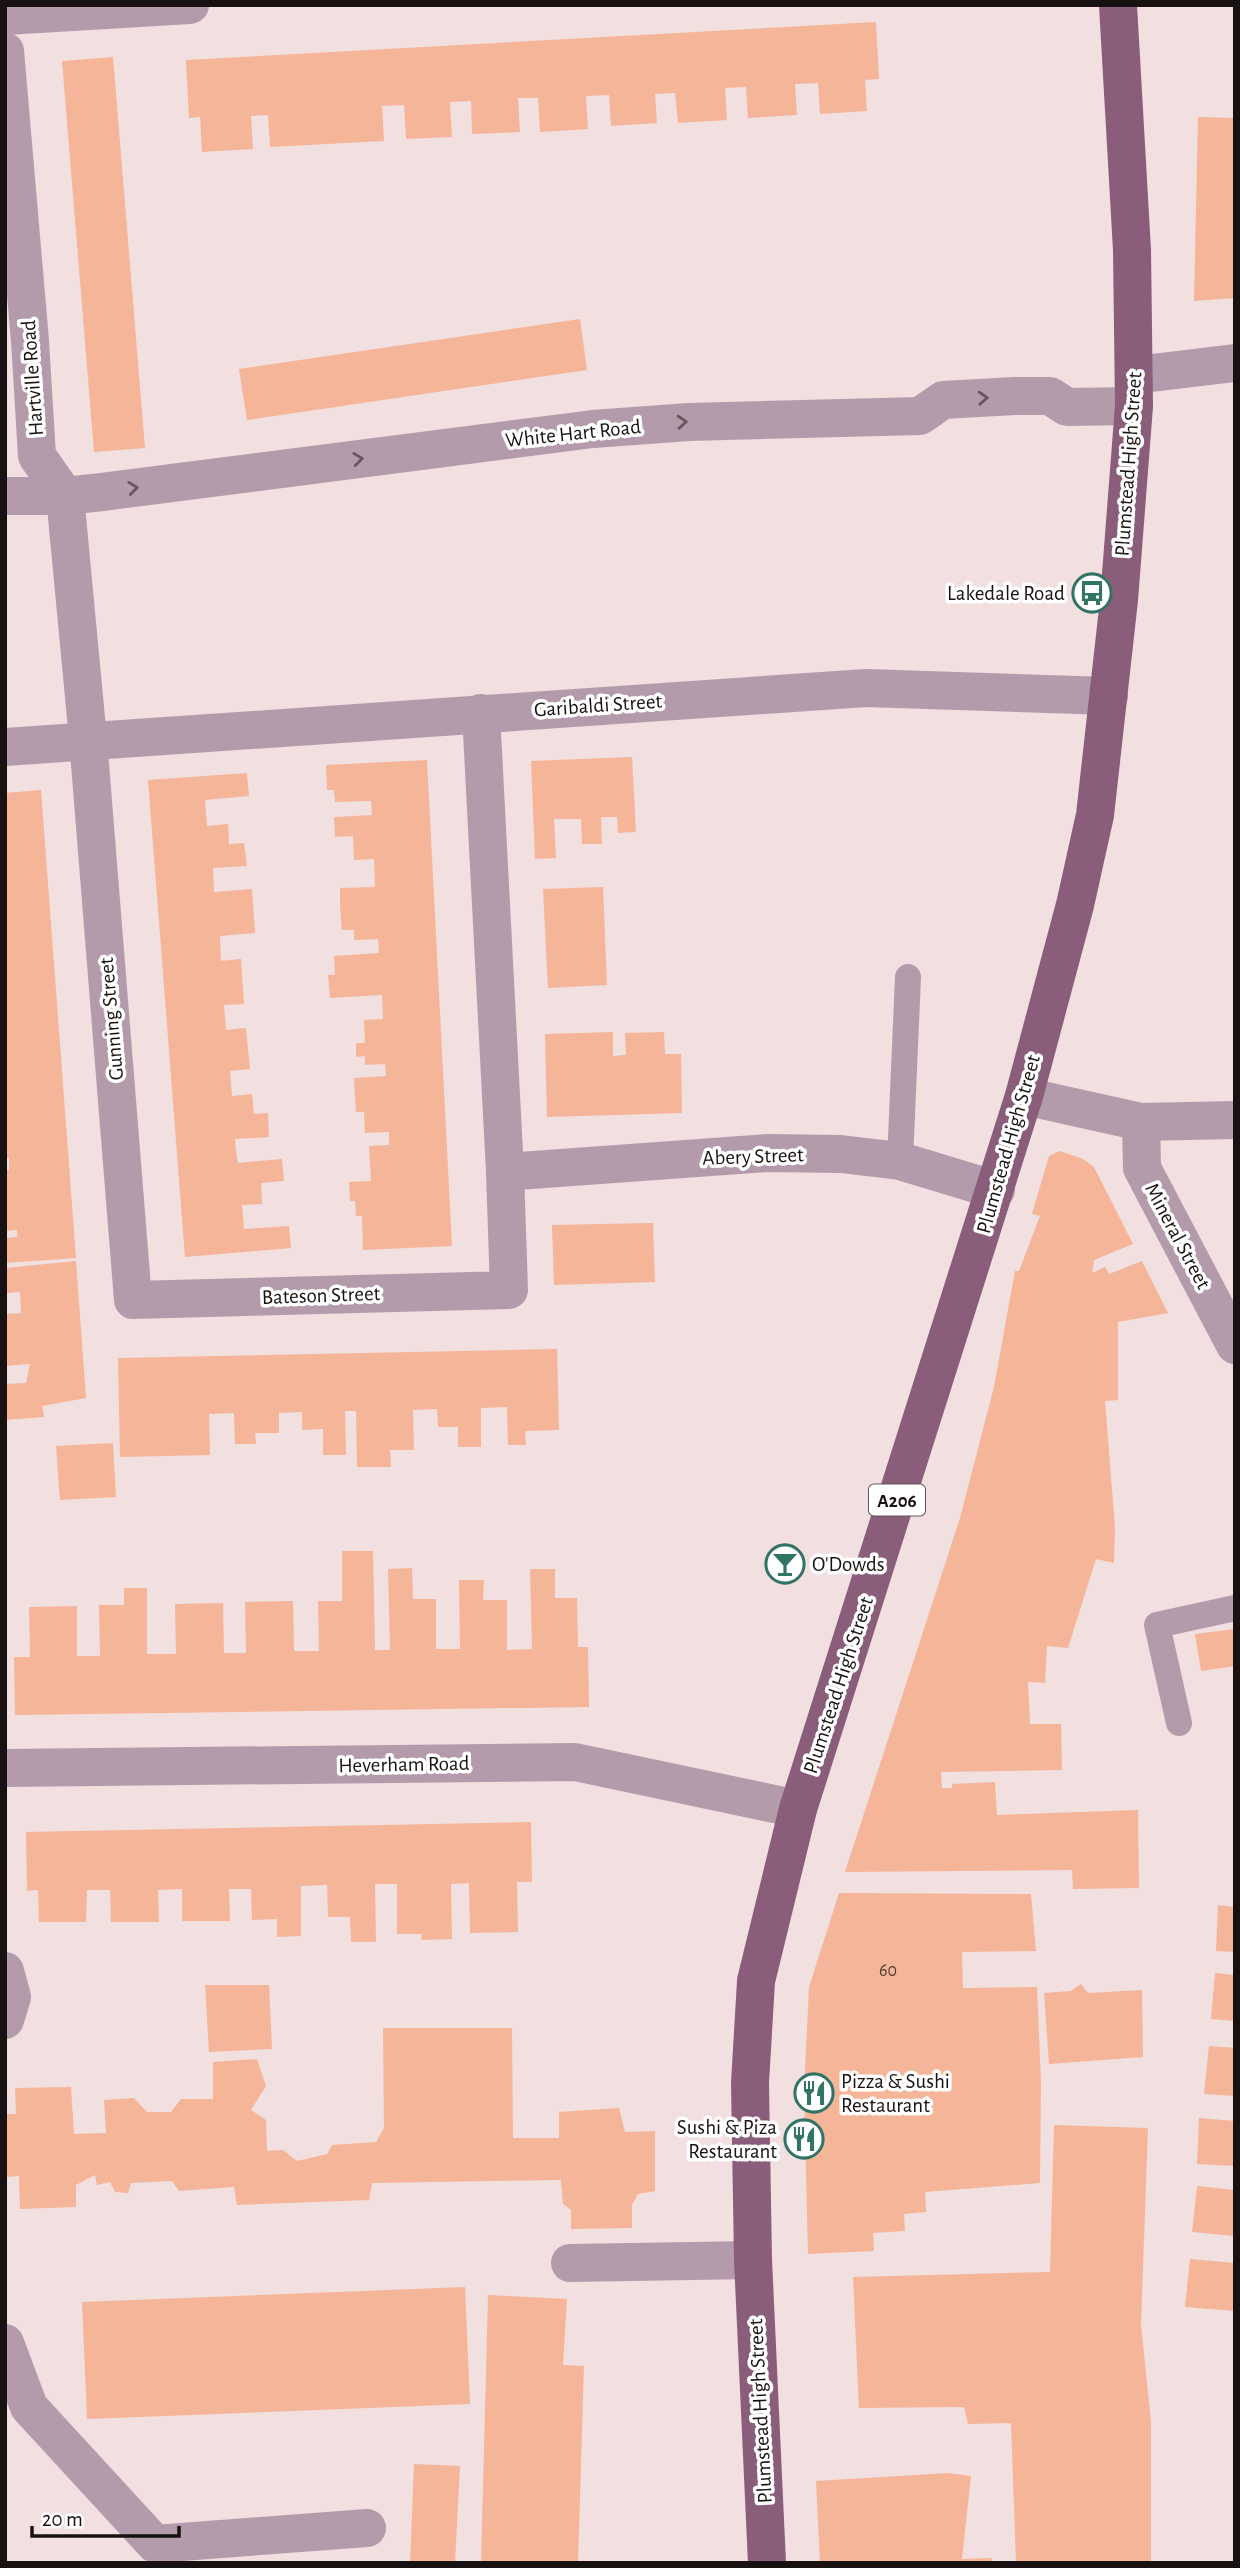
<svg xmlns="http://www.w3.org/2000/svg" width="1240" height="2568" font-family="'Alegreya Sans',sans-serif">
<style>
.building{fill:#f4b598}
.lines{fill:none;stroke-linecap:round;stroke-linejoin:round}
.service{stroke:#b49bab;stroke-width:26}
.minor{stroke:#b49bab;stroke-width:38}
.tertiary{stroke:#b49bab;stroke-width:38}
.primary{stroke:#8a5d7a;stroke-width:38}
.oneway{stroke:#66565e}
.labels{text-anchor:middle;stroke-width:7;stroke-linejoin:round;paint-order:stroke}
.number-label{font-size:18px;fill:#4f3a34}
.shield{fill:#fff;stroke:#5d5859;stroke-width:2}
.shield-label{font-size:19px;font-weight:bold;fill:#181112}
.street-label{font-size:21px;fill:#181112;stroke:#fff}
.poi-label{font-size:21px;fill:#181112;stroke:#fff;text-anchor:end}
</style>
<rect width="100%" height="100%" fill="#f2dfe0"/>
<g class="building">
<polygon points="876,22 879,79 865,80 867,111 820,114 818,83 795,84 797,115 748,118 746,87 725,88 727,120 678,123 675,93 655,94 657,123 611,126 609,95 586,96 588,129 540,132 538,98 518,98 520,132 472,134 471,101 450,102 452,137 406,139 404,105 382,106 384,141 270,147 268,115 251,116 253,149 202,152 200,117 189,118 186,60"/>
<polygon points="113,57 145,448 94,452 62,61"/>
<polygon points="1198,117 1235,118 1235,298 1194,301"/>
<polygon points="580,319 587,370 247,420 239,369"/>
<polygon points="632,757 636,832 618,833 617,817 601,817 602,844 582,844 581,819 554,819 556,858 535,859 531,761"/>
<polygon points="427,760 452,1246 363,1250 362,1216 356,1216 355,1201 350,1201 349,1182 371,1181 369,1146 389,1145 389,1132 365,1133 364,1112 356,1112 354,1078 386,1076 385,1064 365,1065 365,1056 356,1057 356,1043 365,1043 364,1020 383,1019 382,995 330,998 328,975 335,975 334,956 379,953 378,939 354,940 354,930 342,930 340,906 340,888 375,887 374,859 354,860 353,836 335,837 334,817 372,815 371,801 335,802 334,790 327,790 326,765"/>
<polygon points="247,773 249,796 205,800 207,826 228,824 229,844 244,843 247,866 213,868 214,892 252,889 255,933 220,936 221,961 241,959 244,1004 224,1005 226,1030 246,1028 250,1069 230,1071 232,1096 252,1094 254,1114 268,1113 269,1137 235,1139 236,1151 238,1163 282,1159 284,1181 261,1183 262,1204 242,1205 244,1229 289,1226 291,1248 185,1257 148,780"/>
<polygon points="41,790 76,1258 5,1263 5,1238 17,1237 17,1230 5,1231 5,1170 9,1170 9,1158 5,1158 5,793"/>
<polygon points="603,887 607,985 548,988 543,889"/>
<polygon points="613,1032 613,1056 626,1055 625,1033 664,1032 665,1054 681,1054 682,1113 547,1117 545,1034"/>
<polygon points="1060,1151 1083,1159 1094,1167 1133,1244 1094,1260 1092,1273 1105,1267 1109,1274 1142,1261 1168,1313 1118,1322 1118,1400 1105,1401 1115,1527 1114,1563 1096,1559 1068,1648 1047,1646 1045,1683 1028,1682 1030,1724 1061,1724 1062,1770 941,1772 942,1788 952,1788 952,1784 995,1782 997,1815 1138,1810 1139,1888 1073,1889 1072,1870 845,1872 960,1518 994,1387 1015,1271 1019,1271 1040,1216 1032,1214 1049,1156"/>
<polygon points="653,1223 655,1282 554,1285 552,1225"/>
<polygon points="76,1261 86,1398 42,1406 44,1417 5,1420 5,1384 26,1383 30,1364 5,1366 5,1314 21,1313 20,1292 7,1293 5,1268"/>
<polygon points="557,1349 559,1430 525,1431 526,1445 508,1445 507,1407 481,1408 481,1447 458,1447 458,1427 438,1427 437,1409 413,1410 414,1450 390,1450 391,1467 357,1467 356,1411 345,1411 346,1455 323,1455 323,1429 302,1430 302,1412 279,1413 279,1433 255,1433 256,1444 235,1444 234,1413 209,1414 210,1455 120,1457 118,1358"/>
<polygon points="113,1443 116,1497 60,1500 56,1446"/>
<polygon points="342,1551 373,1551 375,1650 390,1650 388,1569 412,1568 413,1599 436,1599 436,1649 460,1649 459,1580 484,1580 483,1600 507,1600 507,1650 532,1649 530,1569 555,1569 555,1598 577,1598 578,1647 588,1647 589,1707 15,1715 14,1657 30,1657 29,1607 77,1606 77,1656 100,1656 99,1605 124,1605 124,1588 147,1588 147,1654 176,1654 175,1604 223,1603 224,1653 246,1653 245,1602 293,1601 294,1651 319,1651 318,1601 342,1601"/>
<polygon points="1235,1629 1235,1666 1201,1671 1195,1634"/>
<polygon points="531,1822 532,1882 517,1882 518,1932 470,1933 469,1883 451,1884 452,1939 421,1940 422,1934 397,1934 397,1884 375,1884 376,1942 351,1942 350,1917 328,1917 327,1885 301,1886 301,1936 277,1937 277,1919 252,1920 251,1889 229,1889 230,1921 182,1921 182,1889 158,1890 159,1922 111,1922 110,1890 87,1890 86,1922 39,1922 38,1890 27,1891 26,1832"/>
<polygon points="839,1893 1031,1894 1036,1951 962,1952 963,1988 1037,1987 1041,2081 1040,2183 925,2192 926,2212 904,2214 905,2231 873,2233 874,2251 808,2254 804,2092 809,1987"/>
<polygon points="1218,1905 1235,1907 1235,1952 1216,1951"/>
<polygon points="1215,1973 1235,1975 1235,2021 1211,2019"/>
<polygon points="1081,1984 1088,1993 1142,1990 1143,2057 1049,2064 1044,1993 1071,1991"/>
<polygon points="205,1985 269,1985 272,2049 209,2052"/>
<polygon points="383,2028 512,2028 513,2138 559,2138 559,2112 619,2108 625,2132 655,2131 655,2191 638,2194 632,2205 632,2228 571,2229 571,2210 563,2204 561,2180 372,2183 369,2200 237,2205 234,2187 179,2191 172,2181 131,2183 128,2193 115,2192 110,2182 97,2185 95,2175 76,2185 76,2207 20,2209 19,2176 5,2177 5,2114 16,2114 15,2088 71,2087 74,2134 106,2133 104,2100 134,2098 147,2112 171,2112 181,2099 213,2099 213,2062 257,2059 266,2086 251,2110 266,2120 267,2151 283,2150 297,2161 327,2154 332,2145 376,2142 384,2128"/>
<polygon points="1209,2046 1235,2048 1235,2096 1204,2094"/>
<polygon points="1199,2118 1235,2121 1235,2166 1197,2164"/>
<polygon points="1054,2125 1148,2128 1141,2324 1151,2422 1151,2563 1016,2563 1011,2423 968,2424 964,2407 859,2408 853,2277 1050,2272"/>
<polygon points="1197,2186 1235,2190 1235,2236 1192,2232"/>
<polygon points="1190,2259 1235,2263 1235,2311 1185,2307"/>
<polygon points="465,2287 470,2404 87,2419 82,2302"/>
<polygon points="488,2295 567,2299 563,2365 584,2366 578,2563 481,2563"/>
<polygon points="414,2464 460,2466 455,2563 410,2563"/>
<polygon points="948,2473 971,2476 962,2559 992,2558 992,2563 820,2563 816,2481"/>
</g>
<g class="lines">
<g class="service">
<polyline points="900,1161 908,977"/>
<polyline points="1179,1723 1157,1625 1235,1608"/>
</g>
<g class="minor">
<polyline points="5,16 190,5"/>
<polyline points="5,51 30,341 37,456 65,496 88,739 133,1300 509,1290 505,1172 481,713"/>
<polyline points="5,496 65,496 102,492 593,429 689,422 920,416 943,400 1015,396 1050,396 1067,407 1134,406"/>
<polyline points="5,747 866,688 1109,696"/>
<polyline points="1024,1096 1141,1122 1235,1120"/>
<polyline points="1141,1122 1142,1168 1235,1345"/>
<polyline points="505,1172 768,1153 841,1154 900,1161 996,1190"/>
<polyline points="5,1768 575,1762 798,1809"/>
<polyline points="5,1971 12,1997 5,2020"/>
<polyline points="570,2263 753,2260"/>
<polyline points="5,2343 29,2407 155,2544 367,2528"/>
</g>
<polyline class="tertiary" points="1135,375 1235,363"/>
<polyline class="primary" points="767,2563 753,2260 750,2083 756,1981 798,1809 1024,1096 1075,905 1095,815 1119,600 1134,406 1132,250 1118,5"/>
</g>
<defs><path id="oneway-chevron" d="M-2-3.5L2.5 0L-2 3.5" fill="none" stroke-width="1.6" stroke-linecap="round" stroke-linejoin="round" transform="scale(1.75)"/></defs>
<g class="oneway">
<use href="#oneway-chevron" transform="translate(983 398) rotate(-3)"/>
<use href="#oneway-chevron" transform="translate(682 422) rotate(-4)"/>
<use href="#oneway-chevron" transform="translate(358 459) rotate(-7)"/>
<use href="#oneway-chevron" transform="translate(133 488) rotate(-7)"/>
</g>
<defs>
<g id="bus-ring" transform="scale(2.0125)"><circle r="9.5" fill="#fff" stroke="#317364" stroke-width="1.5"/><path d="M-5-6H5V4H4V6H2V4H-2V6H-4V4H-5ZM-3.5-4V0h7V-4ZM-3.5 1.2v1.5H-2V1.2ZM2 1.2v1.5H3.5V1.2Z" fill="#317364"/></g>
<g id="bar-ring" transform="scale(2.0125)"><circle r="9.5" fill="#fff" stroke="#317364" stroke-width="1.5"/><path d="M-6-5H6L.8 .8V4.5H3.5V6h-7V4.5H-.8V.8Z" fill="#317364"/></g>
<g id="restaurant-ring" transform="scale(2.0125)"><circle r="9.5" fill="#fff" stroke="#317364" stroke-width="1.5"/><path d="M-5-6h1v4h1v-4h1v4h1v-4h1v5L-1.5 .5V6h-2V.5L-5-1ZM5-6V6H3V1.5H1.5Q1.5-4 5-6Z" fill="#317364"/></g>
</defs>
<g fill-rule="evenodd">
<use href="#bus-ring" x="1092" y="593"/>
<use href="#bar-ring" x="785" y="1564"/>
<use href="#restaurant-ring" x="814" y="2093"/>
<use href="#restaurant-ring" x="804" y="2139"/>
</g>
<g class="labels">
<g class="number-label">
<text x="888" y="1976">60</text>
</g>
<rect class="shield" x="869" y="1484.5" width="56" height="31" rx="5"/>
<g class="shield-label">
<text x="897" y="1507">A206</text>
</g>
<g class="street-label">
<text transform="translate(32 378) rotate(-94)" y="7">Hartville Road</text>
<text transform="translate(573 433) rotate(-6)" y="7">White Hart Road</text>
<text transform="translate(1128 464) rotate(-86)" y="7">Plumstead High Street</text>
<text transform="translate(598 705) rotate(-4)" y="7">Garibaldi Street</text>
<text transform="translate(111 1019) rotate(-95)" y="7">Gunning Street</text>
<text transform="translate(1008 1144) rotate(-74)" y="7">Plumstead High Street</text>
<text transform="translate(753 1156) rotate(-2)" y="7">Abery Street</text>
<text transform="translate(1178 1236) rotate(62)" y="7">Mineral Street</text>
<text transform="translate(321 1295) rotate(-2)" y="7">Bateson Street</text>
<text transform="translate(838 1685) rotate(-72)" y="7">Plumstead High Street</text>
<text transform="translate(404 1764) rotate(-1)" y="7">Heverham Road</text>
<text transform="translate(760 2411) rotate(-93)" y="7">Plumstead High Street</text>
</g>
<g class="poi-label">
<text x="1065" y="600">Lakedale Road</text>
<text x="812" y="1571" text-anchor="start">O'Dowds</text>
<text x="841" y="2088" text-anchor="start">Pizza &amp; Sushi<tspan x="841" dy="24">Restaurant</tspan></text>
<text x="777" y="2134">Sushi &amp; Piza<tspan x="777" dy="24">Restaurant</tspan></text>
</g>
</g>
<rect width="1240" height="2568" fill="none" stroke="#181112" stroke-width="14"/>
<path d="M32 2526v10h147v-10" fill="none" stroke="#181112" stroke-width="3.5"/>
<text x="42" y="2526" font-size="21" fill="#181112" stroke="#ffffff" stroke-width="5" paint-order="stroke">20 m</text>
</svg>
